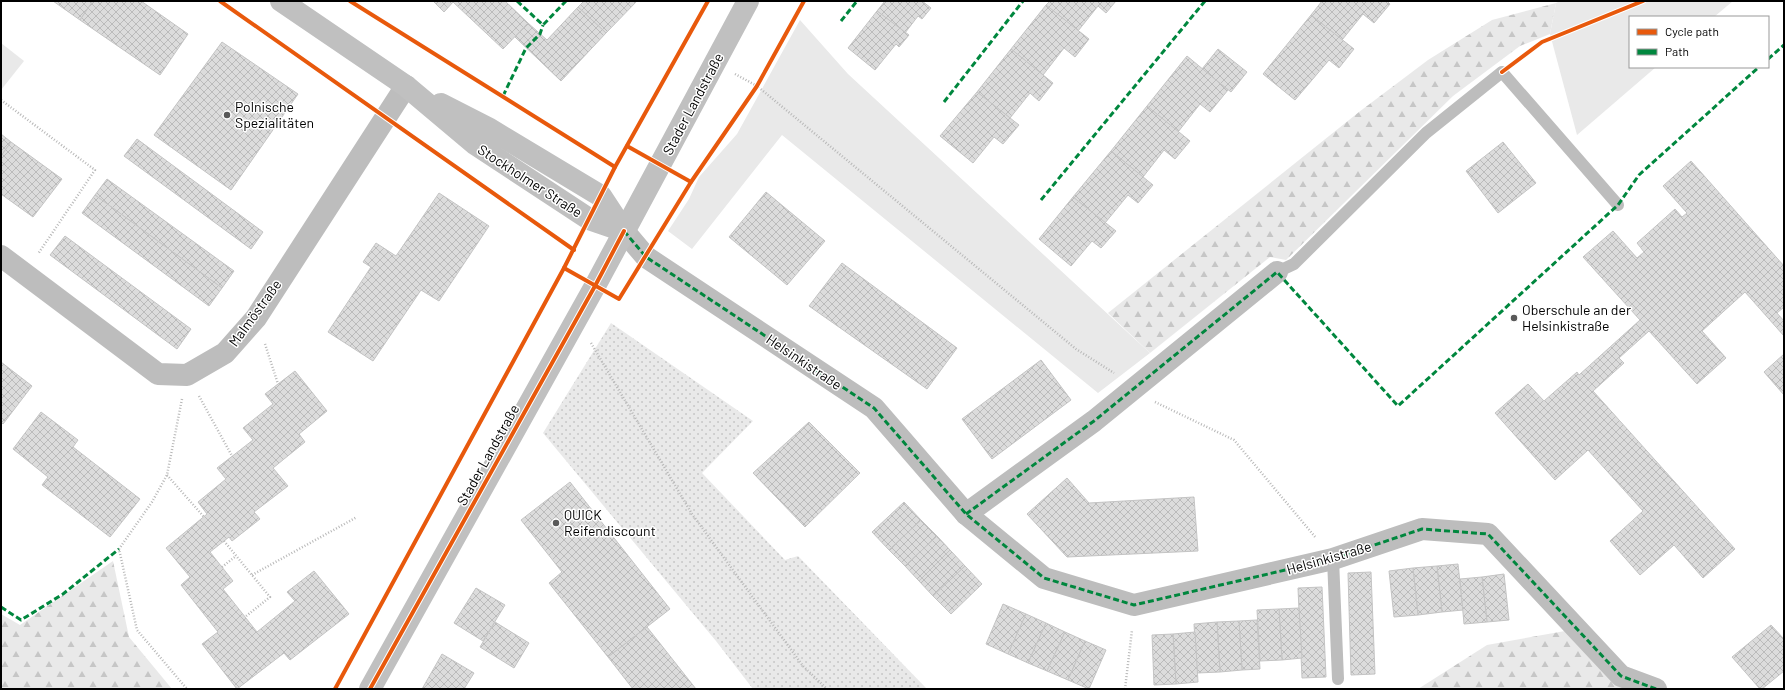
<svg xmlns="http://www.w3.org/2000/svg" width="1785" height="690" font-family="Barlow,sans-serif">
<style>
.grass{fill:url(#grass-dots)}
.forest{fill:url(#forest-firs)}
.park{fill:#e9e9e9}
.building{fill:url(#building-cross-hatch);stroke:#c4c4c4}
.lines{fill:none;stroke-linecap:round;stroke-linejoin:round}
.path{stroke:#b8b8b8;stroke-width:2.5;stroke-dasharray:1 2;stroke-linecap:butt}
.lane{stroke:#bdbdbd;stroke-width:12}
.street{stroke:#bdbdbd;stroke-width:22}
.secondary{stroke:#c0c0c0;stroke-width:22}
.quiet{stroke:#00873e;stroke-width:3;stroke-dasharray:6 3;stroke-linecap:butt}
.cycleway-casing{stroke:#fff;stroke-width:6}
.cycleway{stroke:#e8590c;stroke-width:4}
.poi-dot{fill:#595959;stroke:#fff;stroke-width:1.5}
.labels{text-anchor:middle;stroke-width:3;stroke-linejoin:round;paint-order:stroke}
.street-label{font-size:14px;fill:#000;stroke:#fff}
.poi-label{font-size:14px;fill:#000;stroke:#fff;text-anchor:start}
</style>
<defs>
<pattern id="grass-dots" width="8" height="8" patternUnits="userSpaceOnUse"><rect width="8" height="8" fill="#e9e9e9"/><path d="M2 2h.1M6 6h.1" fill="none" stroke="#c6c6c6" stroke-width="1.8" stroke-linecap="round"/></pattern>
<pattern id="forest-firs" width="22" height="20" patternUnits="userSpaceOnUse"><rect width="22" height="20" fill="#e9e9e9"/><path d="M5 1l3.5 6h-7zM16 11l3.5 6h-7z" fill="#c6c6c6"/></pattern>
<pattern id="building-cross-hatch" width="8" height="8" patternUnits="userSpaceOnUse"><rect width="8" height="8" fill="#dcdcdc"/><path d="M0 0l8 8M0 8l8-8" fill="none" stroke="#bbb"/></pattern>
</defs>
<rect width="100%" height="100%" fill="#fff"/>
<polygon class="grass" points="611,323 753,421 702,473 785,560 798,556 927,689 753,689 716,641 543,433"/>
<g class="forest">
<polygon points="1556,3 1550,34 1520,46 1453,96 1286,260 1270,257 1150,353 1108,313 1359,112 1428,60 1492,20"/>
<polygon points="113,561 129,637 172,689 1,689 1,614 20,625"/>
<polygon points="1565,631 1623,689 1418,689 1487,645"/>
</g>
<g class="park">
<polygon points="1560,1 1733,1 1714,17 1630,17 1630,67 1656,67 1577,135 1550,34 1556,3"/>
<polygon points="800,20 848,74 1150,353 1098,393 782,135 692,249 668,231 689,199 699,177 737,134"/>
<polygon points="1,43 24,61 1,90"/>
</g>
<g class="building">
<polygon points="53,1 93,1 80,20"/>
<polygon points="93,1 141,1 188,34 160,75 80,20"/>
<polygon points="433,1 454,1 444,12"/>
<polygon points="454,1 505,1 528,23 503,49 453,2"/>
<polygon points="584,1 637,1 606,33 578,7"/>
<polygon points="885,1 922,1 931,8 922,19 918,16 905,33 877,11"/>
<polygon points="1050,1 1116,1 1106,13 1098,6 1078,31 1046,5"/>
<polygon points="1322,1 1387,1 1390,4 1374,23 1363,14 1342,40 1311,15"/>
<polygon points="1046,5 1089,39 1075,57 1064,48 1043,75 1011,49"/>
<polygon points="578,7 606,33 561,81 515,37 528,23 547,40"/>
<polygon points="877,11 909,35 899,47 896,44 875,70 848,48"/>
<polygon points="1311,15 1354,49 1339,68 1329,60 1295,100 1263,74"/>
<polygon points="222,42 298,94 231,190 154,135"/>
<polygon points="1011,49 1053,83 1039,101 1030,93 1010,118 977,92"/>
<polygon points="1218,49 1247,72 1231,92 1202,69"/>
<polygon points="1187,56 1228,90 1210,112 1200,104 1178,132 1147,106"/>
<polygon points="977,92 1019,125 1003,144 994,137 973,163 940,136"/>
<polygon points="1147,106 1190,141 1175,159 1164,150 1143,177 1111,151"/>
<polygon points="1,134 11,142 1,156"/>
<polygon points="137,139 263,232 251,249 124,156"/>
<polygon points="11,142 62,179 33,217 1,194 1,156"/>
<polygon points="1503,142 1536,183 1498,213 1466,171"/>
<polygon points="1111,151 1153,185 1138,203 1128,195 1105,223 1073,197"/>
<polygon points="1691,161 1784,266 1784,307 1777,313 1784,321 1784,336 1745,292 1702,331 1726,358 1697,384 1649,331 1619,358 1624,363 1593,391 1735,549 1703,578 1674,545 1640,575 1610,541 1643,511 1588,450 1555,480 1495,413 1528,384 1544,401 1577,372 1579,375 1640,320 1583,257 1613,231 1637,258 1644,252 1637,243 1675,209 1682,217 1687,213 1663,186"/>
<polygon points="107,179 234,271 222,288 95,195"/>
<polygon points="766,192 825,241 787,285 729,237"/>
<polygon points="439,193 489,226 439,301 421,290 373,361 328,332 371,267 363,262 376,243 396,256"/>
<polygon points="95,195 222,288 209,306 82,213"/>
<polygon points="1073,197 1116,231 1101,248 1092,241 1071,266 1039,239"/>
<polygon points="65,236 191,329 177,349 50,255"/>
<polygon points="842,263 957,348 927,389 809,306"/>
<polygon points="1784,354 1784,395 1764,372"/>
<polygon points="1041,360 1071,400 992,459 962,419"/>
<polygon points="1,362 32,386 3,424 1,422"/>
<polygon points="295,371 327,411 299,434 305,442 273,468 288,486 254,512 260,519 232,541 229,537 210,552 233,581 223,589 257,632 295,601 287,592 314,571 349,614 290,660 284,653 237,689 202,644 218,632 181,585 190,577 166,548 207,514 198,502 226,479 217,468 253,440 243,428 273,404 265,394"/>
<polygon points="41,412 78,440 73,447 140,499 110,537 42,485 48,477 13,449"/>
<polygon points="809,422 860,473 805,527 753,473"/>
<polygon points="1067,478 1089,503 1194,497 1198,551 1067,557 1027,514"/>
<polygon points="570,482 670,609 608,657 549,583 562,572 521,520"/>
<polygon points="904,502 921,520 889,550 872,532"/>
<polygon points="921,520 937,536 905,566 889,550"/>
<polygon points="937,536 950,550 919,581 905,566"/>
<polygon points="950,550 965,566 933,596 919,581"/>
<polygon points="1458,564 1463,610 1442,612 1437,566"/>
<polygon points="965,566 982,584 951,614 933,596"/>
<polygon points="1437,566 1442,612 1418,615 1413,568"/>
<polygon points="1413,568 1418,615 1394,617 1389,571"/>
<polygon points="1371,572 1375,674 1351,675 1348,573"/>
<polygon points="1504,574 1509,620 1487,622 1482,577"/>
<polygon points="1482,577 1487,622 1464,624 1460,579"/>
<polygon points="1322,587 1326,677 1302,678 1298,588"/>
<polygon points="476,588 505,605 483,641 454,623"/>
<polygon points="1003,604 1026,614 1008,654 986,644"/>
<polygon points="1299,608 1302,658 1282,660 1279,609"/>
<polygon points="1279,609 1282,660 1260,661 1257,610"/>
<polygon points="1026,614 1046,623 1028,663 1008,654"/>
<polygon points="1257,620 1260,669 1242,670 1239,621"/>
<polygon points="1239,621 1242,670 1220,672 1217,622"/>
<polygon points="495,622 529,643 514,668 480,647"/>
<polygon points="1217,622 1220,672 1197,673 1194,624"/>
<polygon points="1046,623 1065,632 1047,671 1028,663"/>
<polygon points="1771,625 1784,639 1784,671 1762,689 1760,689 1732,657"/>
<polygon points="647,627 696,689 633,689 608,657"/>
<polygon points="1065,632 1085,641 1068,680 1047,671"/>
<polygon points="1195,632 1198,682 1176,684 1173,634"/>
<polygon points="1173,634 1176,684 1154,685 1152,635"/>
<polygon points="1085,641 1106,650 1089,689 1068,680"/>
<polygon points="442,654 474,673 464,689 422,689"/>
</g>
<g class="lines">
<g class="path">
<polyline points="735,74 757,86 1076,349 1114,373"/>
<polyline points="1,100 95,170 38,254"/>
<polyline points="659,234 691,182 757,86 804,1"/>
<polyline points="619,299 632,278"/>
<polyline points="591,343 692,514 803,666 827,689"/>
<polyline points="265,344 278,384"/>
<polyline points="199,396 232,456"/>
<polyline points="182,399 167,475 152,502 119,549 137,630 187,689"/>
<polyline points="1155,402 1234,440 1316,538"/>
<polyline points="167,475 204,517"/>
<polyline points="224,541 270,597 245,617"/>
<polyline points="222,567 236,556"/>
<polyline points="252,575 357,517"/>
<polyline points="1125,689 1132,630"/>
</g>
<g class="lane">
<polyline points="1277,272 1294,264 1426,133 1502,72 1618,205"/>
<polyline points="1333,559 1338,679"/>
</g>
<g class="street">
<polyline points="624,231 646,257 874,408 966,514 1044,578 1134,605 1333,559 1422,529 1488,534 1621,676 1656,689"/>
<polyline points="1,256 158,374 187,375 225,353 233,344 256,318 406,86"/>
<polyline points="966,514 1094,421 1277,272"/>
</g>
<g class="secondary">
<polyline points="281,1 406,86 475,144 589,219 624,231"/>
<polyline points="441,104 488,128 601,196 624,231"/>
<polyline points="370,689 595,286 748,1"/>
</g>
<g class="quiet">
<polyline points="517,1 543,25 566,1"/>
<polyline points="841,21 857,1"/>
<polyline points="1768,59 1784,45"/>
<polyline points="503,96 526,48 540,34 543,25"/>
<polyline points="944,102 1023,1"/>
<polyline points="1041,200 1205,1"/>
<polyline points="624,231 646,257 874,408 966,514 1044,578 1134,605 1333,559 1422,529 1488,534 1621,676 1656,689"/>
<polyline points="966,514 1094,421 1277,272 1398,406 1618,205 1639,175 1759,67"/>
<polyline points="1,607 21,620 63,594 119,549"/>
</g>
<g class="cycleway-casing">
<g id="cycleway">
<polyline points="220,1 574,250"/>
<polyline points="350,1 615,167"/>
<polyline points="1502,72 1542,42 1643,1"/>
<polyline points="627,146 691,182"/>
<polyline points="564,268 619,299 691,182 757,86 804,1"/>
<polyline points="335,689 564,268 615,167 708,1"/>
<polyline points="370,689 595,286 624,231"/>
</g>
</g>
<use href="#cycleway" class="cycleway"/>
</g>
<g class="poi-dot">
<circle cx="227" cy="115" r="4"/>
<circle cx="1514" cy="318" r="4"/>
<circle cx="556" cy="523" r="4"/>
</g>
<g class="labels">
<g class="street-label">
<text transform="translate(693 104) rotate(-62)" y="5">Stader Landstraße</text>
<text transform="translate(530 181) rotate(33)" y="5">Stockholmer Straße</text>
<text transform="translate(255 313) rotate(-54)" y="5">Malmöstraße</text>
<text transform="translate(804 362) rotate(34)" y="5">Helsinkistraße</text>
<text transform="translate(488 455) rotate(-61)" y="5">Stader Landstraße</text>
<text transform="translate(1329 558) rotate(-16)" y="5">Helsinkistraße</text>
</g>
<g class="poi-label">
<text x="235" y="112">Polnische<tspan x="235" dy="16">Spezialitäten</tspan></text>
<text x="1522" y="315">Oberschule an der<tspan x="1522" dy="16">Helsinkistraße</tspan></text>
<text x="564" y="520">QUICK<tspan x="564" dy="16">Reifendiscount</tspan></text>
</g>
</g>
<rect width="1785" height="690" fill="none" stroke="#000000" stroke-width="4"/>
<rect x="1629" y="16" width="140" height="52" fill="#ffffff" stroke="#999999"/>
<rect x="1637" y="29" width="20" height="6" fill="#e8590c" stroke="#999999"/>
<text x="1665" y="36" font-size="12" fill="#000000">Cycle path</text>
<rect x="1637" y="49" width="20" height="6" fill="#00873e" stroke="#999999"/>
<text x="1665" y="56" font-size="12" fill="#000000">Path</text>
</svg>
